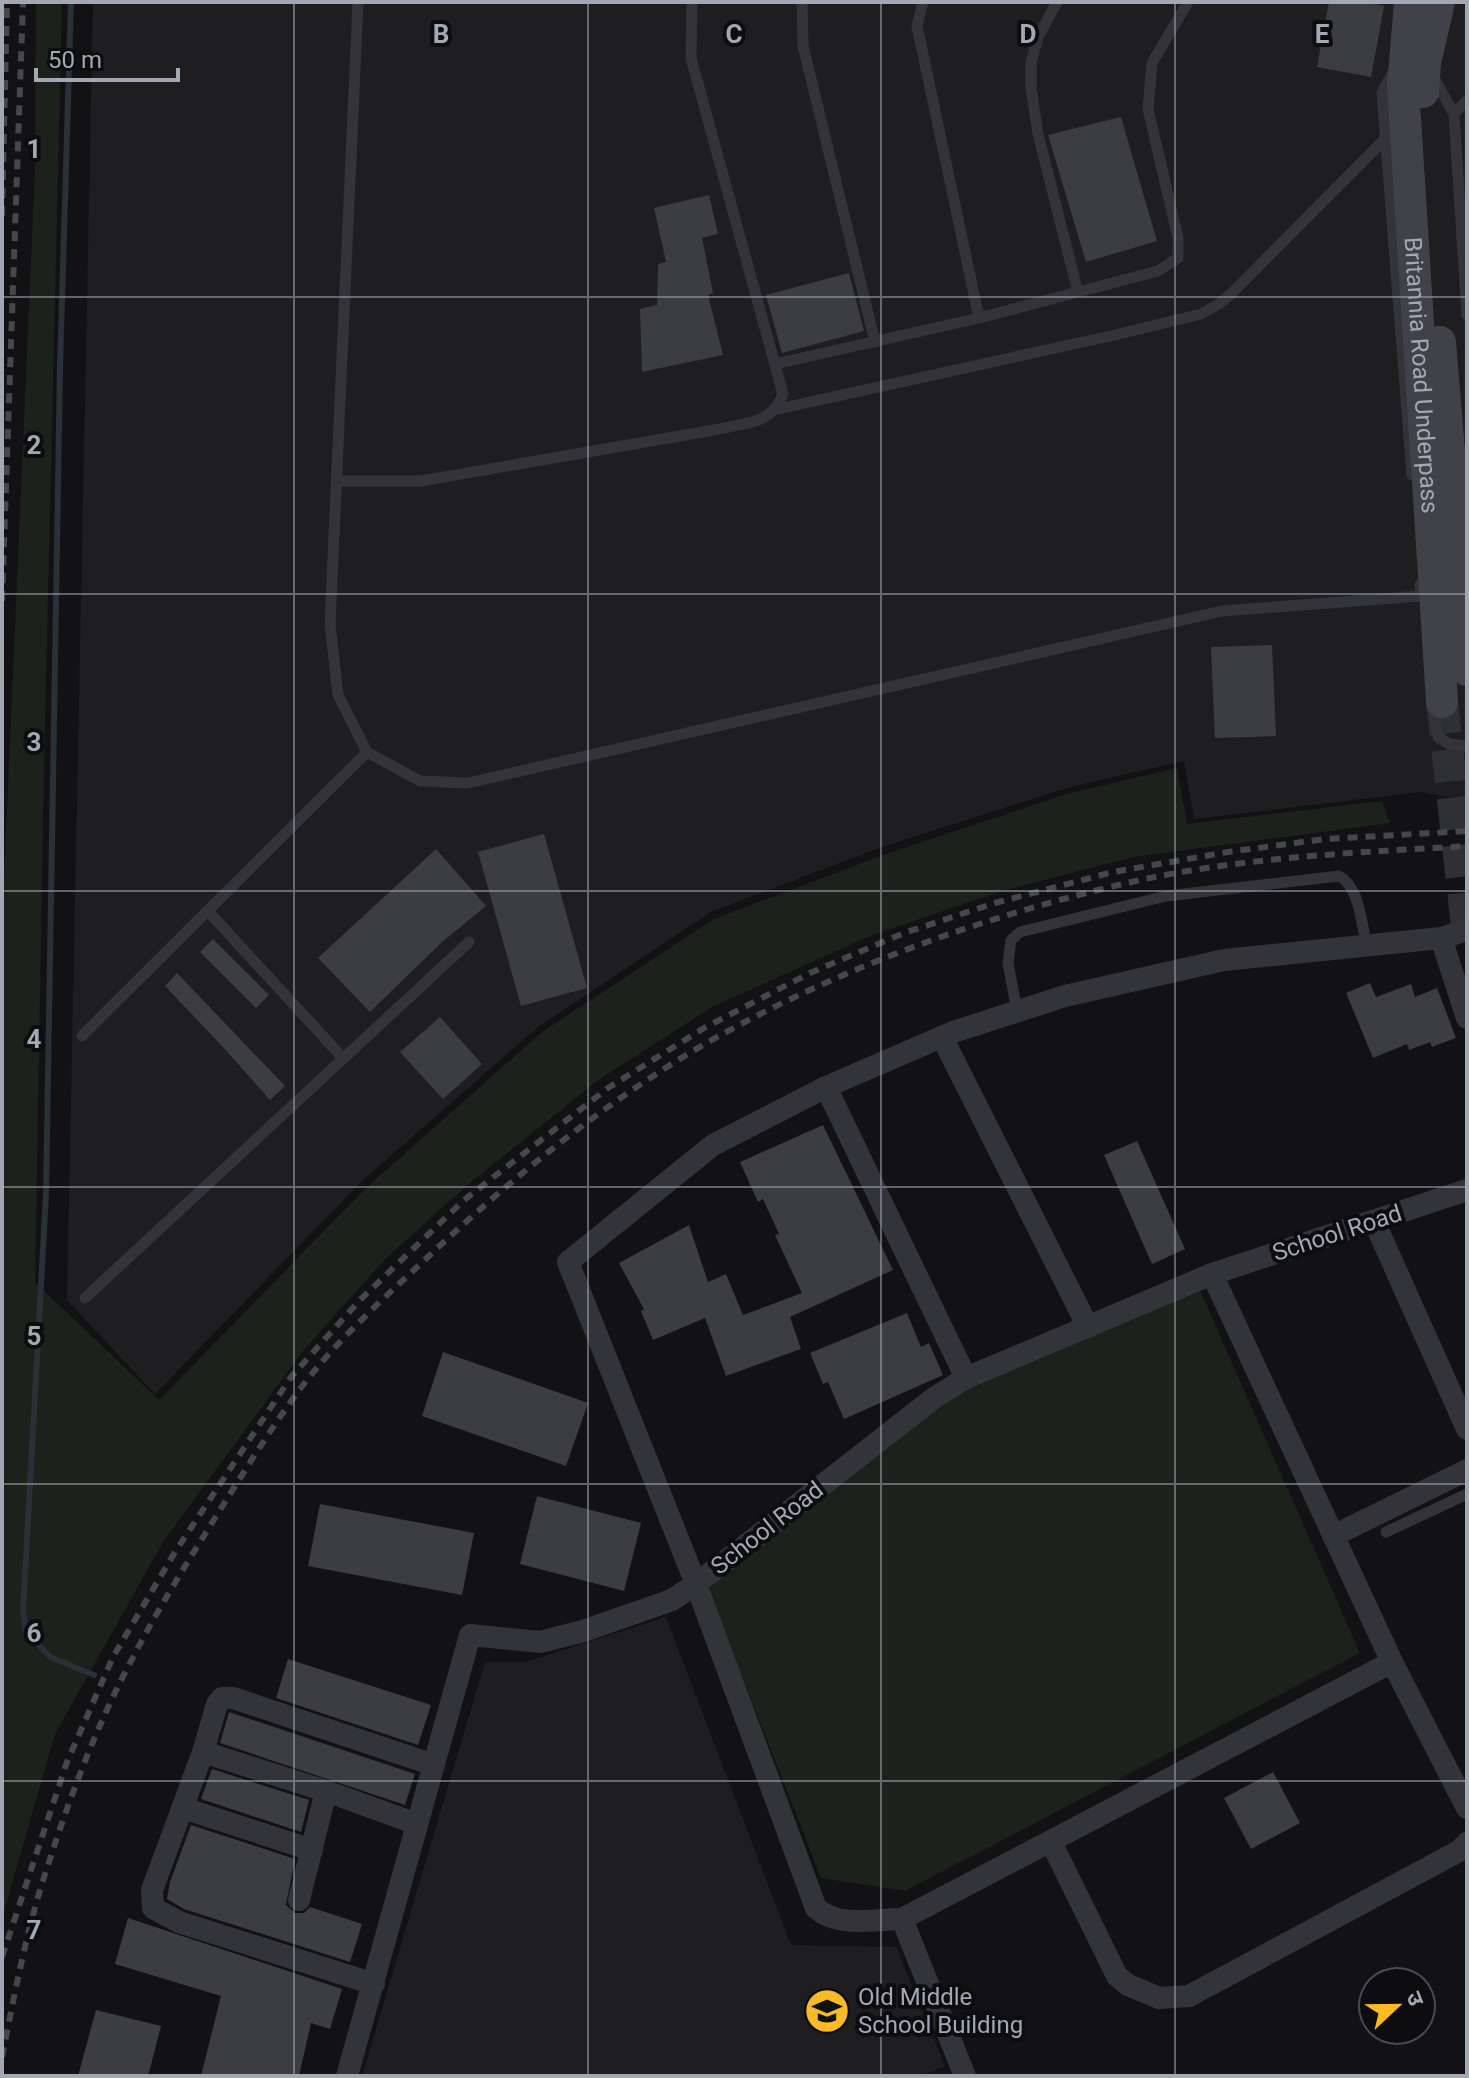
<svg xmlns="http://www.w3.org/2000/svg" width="1469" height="2078" font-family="Roboto,'Noto Sans Devanagari',sans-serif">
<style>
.built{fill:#1e1e21}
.green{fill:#1a221b}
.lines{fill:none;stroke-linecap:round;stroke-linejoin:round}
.stream{stroke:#283038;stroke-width:6}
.building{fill:#3c3d41}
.secondary-tunnel{stroke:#2f3034;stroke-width:32;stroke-dasharray:32 16;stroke-linecap:butt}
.lane{stroke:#333439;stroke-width:11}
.street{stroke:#333439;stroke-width:22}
.secondary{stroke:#414249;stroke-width:32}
.rail{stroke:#46474e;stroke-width:6;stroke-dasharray:10 8;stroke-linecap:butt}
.grid{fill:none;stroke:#a3a8b5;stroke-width:2;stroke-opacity:0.55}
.labels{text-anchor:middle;stroke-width:8;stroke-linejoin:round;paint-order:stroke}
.street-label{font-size:24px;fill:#a3a8b5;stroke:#0d0d0f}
.poi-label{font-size:24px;fill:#a3a8b5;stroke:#0d0d0f;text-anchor:start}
.grid-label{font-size:26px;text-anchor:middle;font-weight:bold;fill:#a3a8b5;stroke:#0d0d0f;stroke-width:8;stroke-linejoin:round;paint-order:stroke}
</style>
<rect width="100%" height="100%" fill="#121214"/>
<g class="built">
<polygon points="93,2 1467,2 1467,801 1420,792 1194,819 1184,761 1070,787 879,848 711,912 538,1027 364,1179 155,1394 67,1300"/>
<polygon points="666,1617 791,1945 896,1947 945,2066 920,2076 362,2076 485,1662 526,1662"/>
</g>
<g class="green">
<polygon points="36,2 62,2 44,766 35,1282 159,1400 366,1188 542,1032 714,919 883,855 1070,793 1177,768 1187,824 1382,801 1390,823 1133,857 999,892 870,936 712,1007 597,1081 470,1183 386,1258 303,1351 163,1542 55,1734 2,1918 2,924 35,170"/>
<polygon points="1199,1288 1360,1653 905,1891 821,1878 708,1589 948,1398"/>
</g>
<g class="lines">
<polyline class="stream" points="71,2 60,367 46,1195 23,1611 26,1631 50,1657 94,1675"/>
</g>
<g class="building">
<polygon points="1329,2 1363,2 1384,6 1371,77 1317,67"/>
<polygon points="1121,117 1157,241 1086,262 1048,135"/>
<polygon points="709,195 718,234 702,238 713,293 708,295 723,355 642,372 640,309 657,305 658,264 666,262 654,208"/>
<polygon points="849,273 864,331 782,353 766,295"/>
<polygon points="1272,645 1276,736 1215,738 1211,647"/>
<polygon points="544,834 587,988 521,1006 478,852"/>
<polygon points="436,849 486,906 442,942 370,1012 318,958"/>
<polygon points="213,939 269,995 256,1008 200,952"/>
<polygon points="177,973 285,1086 270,1100 222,1046 165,986"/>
<polygon points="1370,983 1376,997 1411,984 1415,997 1437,988 1456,1038 1432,1047 1430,1042 1409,1050 1407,1044 1373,1058 1346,993"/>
<polygon points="440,1017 482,1064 443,1099 400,1052"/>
<polygon points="823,1125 893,1270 790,1317 801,1349 726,1376 705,1318 653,1340 641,1311 644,1309 619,1263 689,1225 708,1282 726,1274 743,1315 802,1293 775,1235 779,1234 763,1199 758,1202 740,1162"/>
<polygon points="1137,1141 1185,1249 1152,1264 1104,1155"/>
<polygon points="907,1313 921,1347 929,1343 943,1375 844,1419 828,1382 823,1384 810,1353"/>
<polygon points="443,1352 588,1403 566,1466 422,1416"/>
<polygon points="537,1496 641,1523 624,1591 520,1564"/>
<polygon points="320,1504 474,1533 462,1595 308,1566"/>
<polygon points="288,1659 431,1705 418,1745 276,1698"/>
<polygon points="229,1712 415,1774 405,1805 220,1743"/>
<polygon points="212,1769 309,1800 301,1832 201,1799"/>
<polygon points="1273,1772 1300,1823 1251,1849 1224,1798"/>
<polygon points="191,1825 295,1859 286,1905 295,1913 304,1913 310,1907 362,1924 350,1962 184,1909 167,1899 170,1882"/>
<polygon points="128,1918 342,1989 330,2029 311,2023 299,2076 201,2076 221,1996 115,1964"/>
<polygon points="96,2010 161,2026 148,2076 78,2076"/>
</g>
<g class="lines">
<polyline class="secondary-tunnel" points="1442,702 1467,926"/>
<g class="lane">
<polyline points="358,2 330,624 338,695 367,752 420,781 468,783 1222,611 1421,596 1420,584"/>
<polyline points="802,2 803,46 875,342"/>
<polyline points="923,2 917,26 979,318"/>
<polyline points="1057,2 1038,37 1031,63 1031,88 1038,134 1078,292"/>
<polyline points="1393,72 1382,93 1412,475"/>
<polyline points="1434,78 1454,114 1467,100"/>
<polyline points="1454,114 1467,315"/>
<polyline points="775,364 979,318 1158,271 1178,258 1178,238 1148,109 1152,63 1188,2"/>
<polyline points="778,409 1115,335 1201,314 1219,304 1232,293 1385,139"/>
<path d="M 337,481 L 421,481 L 720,429 C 748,422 772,424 783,394 L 691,58 L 692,2"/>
<polyline points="1433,704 1438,737 1449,744 1467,746"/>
<polyline points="208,911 343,1058"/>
<path d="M 1017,1011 L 1008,963 L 1011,940 L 1020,932 L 1166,896 L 1339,876 C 1360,887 1361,924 1367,946"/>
<polyline points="82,1036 367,752"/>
<polyline points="85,1298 469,942"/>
<polyline points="1386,1532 1467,1494"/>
</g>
<g class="street">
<polyline points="1441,938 1467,930"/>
<polyline points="942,1037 1088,1327"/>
<polyline points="826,1087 966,1378"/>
<polyline points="1374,1221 1467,1429"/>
<polyline points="1212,1274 1392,1662 1467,1808"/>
<polyline points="1333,1536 1467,1470"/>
<path d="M 1392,1662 L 902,1919 C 875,1919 837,1928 816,1908 L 696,1584 L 568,1262 L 713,1145 L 826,1087 L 953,1032 L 1065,996 L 1224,960 L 1441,938 L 1467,1018"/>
<polyline points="203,1752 152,1890 153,1908 179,1922 374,1984"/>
<polyline points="183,1808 312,1850"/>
<polyline points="417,1824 326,1791 203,1752 217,1704 222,1698 233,1698 434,1765"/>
<polyline points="1051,1842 1117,1976 1128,1985 1159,1998 1189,1996 1459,1851 1467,1843"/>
<polyline points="299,1900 326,1791"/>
<polyline points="902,1919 965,2076"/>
<polyline points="347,2076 470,1635 540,1642 583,1631 672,1600 696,1584 934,1398 966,1378 1212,1274 1467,1190"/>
</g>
<g class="secondary">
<path id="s1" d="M 1410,2 L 1403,87 L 1442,702"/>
<polyline points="1423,92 1425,63 1439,2"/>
<polyline points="1440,342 1467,670"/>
</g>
<g class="rail">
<polyline points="2,216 7,2"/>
<polyline points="2,601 23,2"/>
<polyline points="2,1957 67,1762 113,1657 175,1552 291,1377 360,1300 464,1200 608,1088 704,1028 810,973 904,933 995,903 1113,872 1228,852 1325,839 1467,831"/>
<path d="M 2,2057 C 15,1992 27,1927 48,1865 C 70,1797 96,1727 130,1663 C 158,1608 192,1555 225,1502 C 249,1464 273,1425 300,1389 C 337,1340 385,1297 430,1255 C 515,1175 609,1099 710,1041 C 834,971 968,922 1106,888 C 1224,858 1346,853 1467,846"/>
</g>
</g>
<path class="grid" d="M 294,2 L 294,2076M 588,2 L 588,2076M 881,2 L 881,2076M 1175,2 L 1175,2076M 2,297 L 1467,297M 2,594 L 1467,594M 2,891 L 1467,891M 2,1187 L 1467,1187M 2,1484 L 1467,1484M 2,1781 L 1467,1781"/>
<defs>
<g id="school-disc" transform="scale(2.3)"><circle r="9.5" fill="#f8bb25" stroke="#0d0d0f"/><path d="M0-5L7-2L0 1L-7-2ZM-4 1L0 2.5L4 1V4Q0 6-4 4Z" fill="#111"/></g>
</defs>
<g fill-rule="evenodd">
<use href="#school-disc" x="827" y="2011"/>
</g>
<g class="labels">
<g class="street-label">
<text dy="8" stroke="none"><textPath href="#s1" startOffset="374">Britannia Road Underpass</textPath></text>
<text transform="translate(1337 1233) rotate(-18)" y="8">School Road</text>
<text transform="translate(767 1528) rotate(-38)" y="8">School Road</text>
</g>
<g class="poi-label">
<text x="858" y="2005">Old Middle<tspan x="858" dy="28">School Building</tspan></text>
</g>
</g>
<g class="grid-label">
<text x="441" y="43">B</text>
<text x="734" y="43">C</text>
<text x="1028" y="43">D</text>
<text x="1322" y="43">E</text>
<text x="34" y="158">1</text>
<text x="34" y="454">2</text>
<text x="34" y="751">3</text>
<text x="34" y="1048">4</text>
<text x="34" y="1345">5</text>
<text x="34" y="1642">6</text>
<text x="34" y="1939">7</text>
</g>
<rect width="1469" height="2078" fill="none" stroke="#a3a8b5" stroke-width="8"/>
<g transform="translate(1397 2006) rotate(68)"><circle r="38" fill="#0d0d0f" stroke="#494b51" stroke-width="2"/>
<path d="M0-6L14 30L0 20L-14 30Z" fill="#f8bb25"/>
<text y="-12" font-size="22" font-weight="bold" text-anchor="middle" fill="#a3a8b5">उ</text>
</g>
<path d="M36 68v12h142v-12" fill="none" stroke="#a3a8b5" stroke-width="4"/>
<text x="48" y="68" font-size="24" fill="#a3a8b5" stroke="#0d0d0f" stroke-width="6" paint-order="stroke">50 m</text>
</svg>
